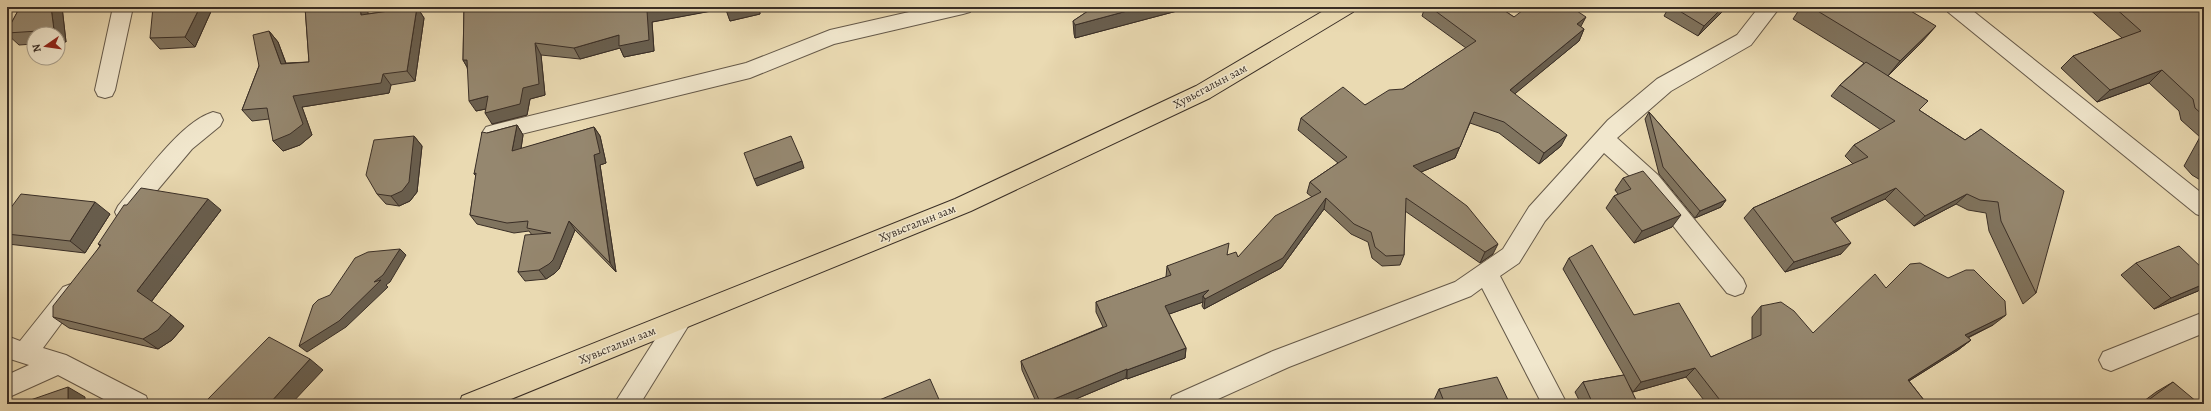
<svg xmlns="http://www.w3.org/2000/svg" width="2211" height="411" font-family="Alegreya,serif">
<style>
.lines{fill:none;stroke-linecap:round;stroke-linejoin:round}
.minor-casing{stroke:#655949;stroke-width:2}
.major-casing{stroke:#392e26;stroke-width:2}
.minor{fill:#f1e7cd;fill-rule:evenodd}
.major{fill:#eadab2;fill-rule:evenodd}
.wall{fill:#80745f;stroke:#392e26}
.shaded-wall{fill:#685e4e;stroke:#392e26}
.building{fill:#95876f;stroke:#392e26}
.labels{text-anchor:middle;stroke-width:3;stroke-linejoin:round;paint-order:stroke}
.street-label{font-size:12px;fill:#392e26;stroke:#f1e7cd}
</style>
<rect width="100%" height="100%" fill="#eadab2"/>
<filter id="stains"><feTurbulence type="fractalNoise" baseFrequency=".005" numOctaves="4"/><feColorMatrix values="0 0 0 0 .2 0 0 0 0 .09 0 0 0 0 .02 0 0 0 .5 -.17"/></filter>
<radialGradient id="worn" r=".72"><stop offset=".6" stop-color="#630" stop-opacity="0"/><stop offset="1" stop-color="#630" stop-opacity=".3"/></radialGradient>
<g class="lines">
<g class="minor-casing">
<g id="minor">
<polygon points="113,7 133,7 115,90 112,96 105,98 98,96 95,90"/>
<polygon points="931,7 973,7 970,12 963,14 834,44 750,78 493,141 486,139 482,133 486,127 493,125 746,63 830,30"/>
<polygon points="1759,7 1780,7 1751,45 1671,91 1617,138 1658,175 1743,279 1746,286 1743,293 1735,296 1727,293 1642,187 1604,153 1545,221 1519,263 1500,276 1567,404 1542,404 1482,288 1471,296 1289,367 1207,404 1169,404 1172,396 1273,351 1455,282 1503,249 1529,207 1608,120 1657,79 1737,35"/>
<polygon points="1945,7 1968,7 2204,195 2204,217 2196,214 1948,12"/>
<path d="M 213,112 L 220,114 L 223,120 L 220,126 L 192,149 L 134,218 L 126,221 L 118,218 L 115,212 L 118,206 C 141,179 180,122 213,112 Z"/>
<polygon points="71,284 79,287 83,294 43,348 66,355 146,396 149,404 113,404 58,375 7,398 7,375 29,365 7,358 7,336 20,341 63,287"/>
<polygon points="680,310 688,313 692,320 640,404 614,404 672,313"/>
<polygon points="2204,312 2204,333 2111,371 2103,368 2099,360 2103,352"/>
</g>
</g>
<g class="major-casing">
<polygon id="major" points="1330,7 1356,7 1353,12 1210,98 971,211 499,404 459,404 462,396 955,199 1196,86"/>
</g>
<use href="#minor" class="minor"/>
<use href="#major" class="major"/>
</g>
<g class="wall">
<polygon points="20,7 62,7 66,42 58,43 58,34 34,34 34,44 19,45 7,34 7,31"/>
<polygon points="213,7 195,47 160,49 150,38"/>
<polygon points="305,7 367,7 368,14 417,7 424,18 415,81 391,85 389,93 302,107 312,135 300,145 283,151 269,119 252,121 242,110 259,66 269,31 278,42 286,63 309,62"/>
<polygon points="464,7 759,7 760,14 730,21 726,8 652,22 654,51 624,57 620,48 580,59 541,55 545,95 530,99 527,115 492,124 486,109 476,111 467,67 463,60"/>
<polygon points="1094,7 1192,7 1075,38 1074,34 1073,21"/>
<polygon points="1425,7 1499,7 1514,17 1581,27 1584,29 1579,41 1514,94 1561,146 1539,164 1499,133 1470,123 1455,158 1421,172 1493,254 1480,263 1405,211 1404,255 1400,265 1382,266 1372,258 1368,242 1351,234 1324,209 1281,268 1204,309 1202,306 1203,302 1169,314 1186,348 1185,358 1127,379 1126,378 1064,404 1037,404 1022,370 1021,361 1103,327 1096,312 1096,302 1166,277 1167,266 1227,255 1238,257 1312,197 1307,193 1310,182 1338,163 1298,130 1301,118 1365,105 1403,89 1466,48 1422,16"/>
<polygon points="1669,7 1727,7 1698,36 1664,16"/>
<polygon points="1801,7 1904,7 1922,42 1888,76 1928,101 1919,110 1965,140 1981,129 2036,293 2023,304 1989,231 1986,213 1968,210 1956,204 1914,226 1885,199 1834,223 1841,254 1785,272 1744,218 1753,208 1853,164 1845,156 1854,145 1881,130 1831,96 1840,85 1864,63 1793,19"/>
<polygon points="2087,7 2204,7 2204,181 2202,181 2192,175 2184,166 2200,137 2181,120 2179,111 2149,83 2097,102 2061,68 2073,56 2122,38"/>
<polygon points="1649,112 1726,200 1721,207 1695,218 1659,174 1645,119"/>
<polygon points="517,125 523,135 521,149 594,127 600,136 606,163 600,165 616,272 575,230 559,269 555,273 546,279 525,281 518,272 532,235 529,231 514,233 477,224 470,215 476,176 474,174 487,133"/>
<polygon points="414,136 422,146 417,192 410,201 399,206 386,204 377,194"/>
<polygon points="1623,178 1672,227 1634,243 1606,208 1614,196 1618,194 1615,190"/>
<polygon points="221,210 151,302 184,326 172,340 158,349 69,328 53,317 100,246 98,244"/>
<polygon points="110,214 85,253 8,244 7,243 7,234"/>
<polygon points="1569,258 1634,315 1711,357 1752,340 1752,317 1761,306 1813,333 1886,288 1993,325 1968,338 1971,340 1958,350 1909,381 1927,404 1707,404 1686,377 1633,392 1628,384 1638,404 1581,404 1575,392 1583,382 1624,375 1563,269"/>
<polygon points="2136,263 2198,291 2154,309 2121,275"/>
<polygon points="2173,382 2195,404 2140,404 2156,392"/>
<polygon points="1439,389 1510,404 1436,404 1434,400"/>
</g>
<g class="shaded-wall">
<polygon points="51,7 62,7 66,42 54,30"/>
<polygon points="200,7 213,7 195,47 185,37"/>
<polygon points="360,7 367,7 370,26 361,15"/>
<polygon points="417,7 424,18 415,81 407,71"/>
<polygon points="667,7 728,7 728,8 652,22 654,51 624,57 620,48 580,59 574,48 619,35 647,11"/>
<polygon points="738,7 759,7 760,14 730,21 726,10"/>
<polygon points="1142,7 1192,7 1075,38 1075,25"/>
<polygon points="1723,7 1727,7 1698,36 1704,26"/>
<polygon points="1586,17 1580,28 1577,24"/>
<polygon points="1936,26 1922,42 1887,77 1900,61"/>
<polygon points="1584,29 1579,41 1505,102 1510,90"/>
<polygon points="269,31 278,42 290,75 281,64"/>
<polygon points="535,43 541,55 545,95 530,99 527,115 492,124 485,113 523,88"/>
<polygon points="463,60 467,60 470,72"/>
<polygon points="2162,70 2149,83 2097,102 2110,90"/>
<polygon points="383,74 391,85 389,93 302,107 312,135 300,145 283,151 273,141 293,96"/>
<polygon points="488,96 495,107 476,111 469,101"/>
<polygon points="1474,112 1455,158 1409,177 1413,166"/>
<polygon points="517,125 523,135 519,161 512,151"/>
<polygon points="594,127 600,136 606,163 600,165 616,272 610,263 594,155"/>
<polygon points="1567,135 1561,146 1539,164 1544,153"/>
<polygon points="414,136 422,146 417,192 410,201 399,206 391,196"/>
<polygon points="802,161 804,168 757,186 754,179"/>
<polygon points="1896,188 1885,199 1821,229 1831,218"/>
<polygon points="1967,194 1956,204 1914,226 1925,216"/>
<polygon points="1326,198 1324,209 1281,268 1204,309 1205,299 1203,296 1203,302 1164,316 1165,306"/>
<polygon points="208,199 221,210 151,302 137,291"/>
<polygon points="1726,200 1721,207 1695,218 1700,211"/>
<polygon points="95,202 110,214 85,253 70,241"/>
<polygon points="1681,215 1672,227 1634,243 1642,231"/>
<polygon points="569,221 575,230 559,269 555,273 546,279 539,270"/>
<polygon points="1851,243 1841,254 1785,272 1794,262"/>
<polygon points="1498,244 1493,254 1480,263 1485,252"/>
<polygon points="400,249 406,255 390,282 386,285 388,287 346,327 307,352 299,346 374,282"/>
<polygon points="2204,284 2204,287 2198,291 2154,309 2171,298"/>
<polygon points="171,315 184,326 172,340 158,349 143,339"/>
<polygon points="2006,315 1993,325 1952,345 1965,335"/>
<polygon points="1971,340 1958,350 1896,389 1908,380"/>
<polygon points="1186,348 1185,358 1127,379 1127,370"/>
<polygon points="310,359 323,370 291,404 269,404"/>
<polygon points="1695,368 1686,377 1633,392 1641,382"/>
<polygon points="1127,369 1126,378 1064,404 1042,404"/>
<polygon points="68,387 85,397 85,404 68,404"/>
</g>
<g class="building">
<polygon points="20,7 51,7 54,30 7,33 7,31"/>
<polygon points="153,7 200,7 185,37 150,38"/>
<polygon points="305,7 360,7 361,15 417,7 407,71 383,74 381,83 293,96 303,124 290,134 273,141 267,108 242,110 259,66 253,35 269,31 281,64 309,62"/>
<polygon points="464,7 667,7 647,11 649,40 619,46 619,35 574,48 535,43 539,84 523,88 520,104 485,113 488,96 469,101 467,60 463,60"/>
<polygon points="726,7 738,7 726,10"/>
<polygon points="1094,7 1142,7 1075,25 1073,21"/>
<polygon points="1430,7 1499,7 1514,17 1527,7 1571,7 1586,17 1577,24 1584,29 1510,90 1567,135 1544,153 1504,122 1474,112 1460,147 1413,166 1467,206 1498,244 1485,252 1406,198 1404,255 1386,256 1375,247 1371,232 1354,224 1326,198 1283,258 1205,299 1203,296 1209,290 1165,306 1186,348 1127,370 1127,369 1042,404 1041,404 1021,361 1107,326 1096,302 1171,275 1167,266 1229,243 1227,255 1236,252 1238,257 1275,216 1321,192 1310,182 1347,157 1301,118 1343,87 1365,105 1389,90 1403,89 1476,41"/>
<polygon points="1673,7 1723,7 1704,26"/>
<polygon points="1811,7 1904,7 1936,26 1900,61"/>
<polygon points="2114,7 2204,7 2204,116 2195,108 2193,99 2162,70 2110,90 2073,56 2141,31"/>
<polygon points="1866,62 1928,101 1919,110 1965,140 1981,129 2064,191 2036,293 2001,221 1998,202 1980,200 1967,194 1925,216 1896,188 1831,218 1851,243 1794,262 1753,208 1868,157 1854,145 1895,121 1840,85"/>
<polygon points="1649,112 1726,200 1700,211 1663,167"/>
<polygon points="517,125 512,151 594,127 600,153 594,155 610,263 569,221 553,260 549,264 539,270 518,272 525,235 551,233 527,228 528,221 507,223 470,215 476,173 474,174 482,132 487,133"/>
<polygon points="414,136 409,182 402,191 391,196 377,194 366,175 374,140"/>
<polygon points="791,136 802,161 754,179 744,153"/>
<polygon points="2204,145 2204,161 2199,155"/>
<polygon points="1643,171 1681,215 1642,231 1614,196 1631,189 1623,178"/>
<polygon points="141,188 208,199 137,291 171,315 158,330 143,339 53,317 53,306 101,245 98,244 124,205 127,205"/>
<polygon points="21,194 95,202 70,241 7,234 7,213"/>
<polygon points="1592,245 1634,315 1679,303 1711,357 1761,335 1761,306 1781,302 1794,311 1813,333 1875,274 1886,288 1910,264 1920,263 1948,278 1966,270 1974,270 2005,301 2006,315 1965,335 1971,340 1908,380 1927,404 1723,404 1695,368 1641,382 1569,258"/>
<polygon points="2179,246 2204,270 2204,284 2171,298 2136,263"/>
<polygon points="400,249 383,275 374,282 381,280 339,321 299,346 313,305 318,300 330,295 355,258 368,252"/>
<polygon points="269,337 310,359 269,404 211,404 206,401"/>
<polygon points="1624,375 1638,404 1593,404 1583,382"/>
<polygon points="1497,377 1510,404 1445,404 1439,389"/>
<polygon points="930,379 941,404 878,404 877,401"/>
<polygon points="2173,382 2197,402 2195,404 2143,404"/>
<polygon points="68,387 68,404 19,404"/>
<polygon points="1327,402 1328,404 1320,404"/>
</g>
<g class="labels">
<g class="street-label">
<text transform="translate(1210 86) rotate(-28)" y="4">Хувьсгалын зам</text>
<text transform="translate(917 223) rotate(-22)" y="4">Хувьсгалын зам</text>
<text transform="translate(617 345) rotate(-22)" y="4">Хувьсгалын зам</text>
</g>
</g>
<rect width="2211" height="411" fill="none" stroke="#eadab2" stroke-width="24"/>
<rect x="8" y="8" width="2195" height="395" fill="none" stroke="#392e26" stroke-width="2"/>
<rect x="12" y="12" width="2187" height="387" fill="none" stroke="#392e26"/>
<g transform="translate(46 46) rotate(257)"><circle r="19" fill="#f1e7cd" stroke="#a79d8a"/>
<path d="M0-3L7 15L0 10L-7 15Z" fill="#8f2418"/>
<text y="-6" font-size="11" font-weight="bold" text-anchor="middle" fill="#392e26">N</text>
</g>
<rect width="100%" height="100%" filter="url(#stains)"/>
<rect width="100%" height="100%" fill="url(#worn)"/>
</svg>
